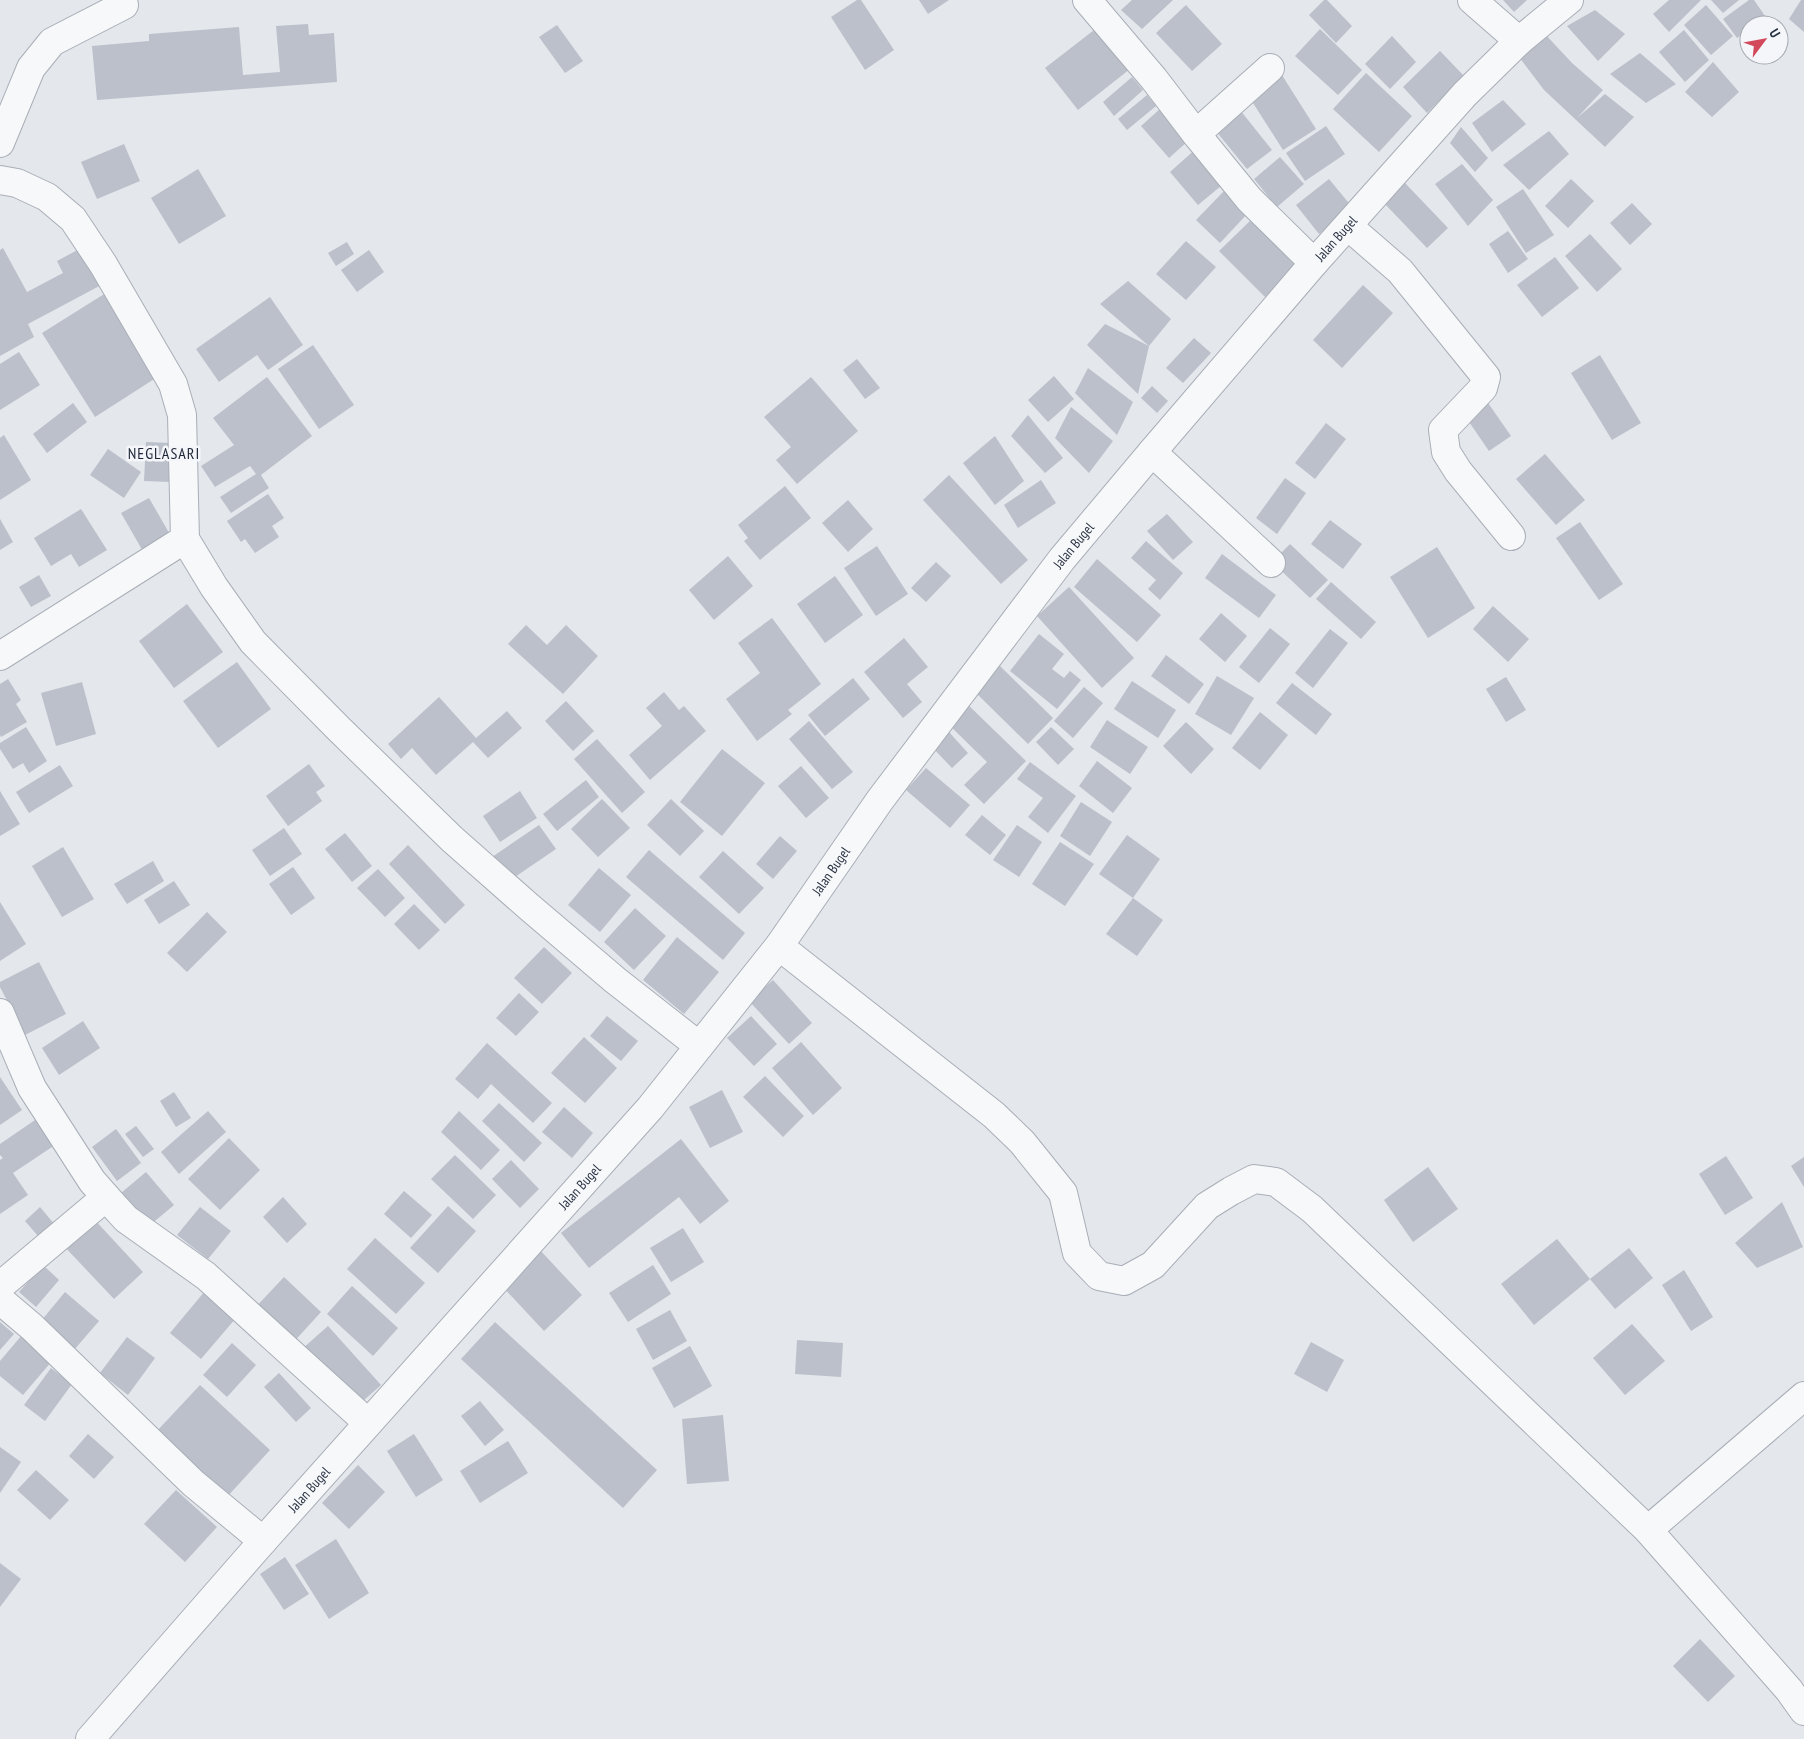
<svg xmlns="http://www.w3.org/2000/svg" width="1804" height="1739" font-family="'PT Sans Narrow',sans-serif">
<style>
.building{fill:#bbc0ca}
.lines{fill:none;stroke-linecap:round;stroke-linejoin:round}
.street-casing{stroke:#a9aeb7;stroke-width:30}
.street{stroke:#f7f8fa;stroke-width:28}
.labels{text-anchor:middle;stroke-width:5;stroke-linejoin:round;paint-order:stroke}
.street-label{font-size:14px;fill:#2b3445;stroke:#f4f6f9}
.quarter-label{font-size:16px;letter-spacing:1px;fill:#1d2536;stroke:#f4f6f9}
</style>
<rect width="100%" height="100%" fill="#e4e7ec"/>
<g class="building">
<polygon points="857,0 861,0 894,50 865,70 831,17"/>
<polygon points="919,0 949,0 928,14"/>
<polygon points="1132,0 1173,0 1142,29 1121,10"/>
<polygon points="1324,0 1327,0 1352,26 1336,43 1309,15"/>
<polygon points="1503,0 1527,0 1514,12"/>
<polygon points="1669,0 1701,0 1669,32 1653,14"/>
<polygon points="1711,0 1739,0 1723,13"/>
<polygon points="1749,0 1754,0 1765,16 1754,25 1749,25 1749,29 1737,38 1723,19"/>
<polygon points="1801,0 1804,0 1804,32 1789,19"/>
<polygon points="1186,5 1222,44 1192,71 1156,33"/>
<polygon points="1706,5 1733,36 1711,55 1684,25"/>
<polygon points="1595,10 1625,34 1598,61 1567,26"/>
<polygon points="308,24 309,35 334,33 337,82 97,100 92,46 149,41 149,34 239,27 243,75 280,72 276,26"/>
<polygon points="557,25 583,61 565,73 539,37"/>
<polygon points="1098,27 1130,69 1078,110 1045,68"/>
<polygon points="1320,29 1362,70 1338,95 1295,56"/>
<polygon points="1684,30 1709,60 1685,82 1659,52"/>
<polygon points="1545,34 1572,63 1603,90 1577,118 1605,94 1634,117 1605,147 1544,90 1516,53"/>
<polygon points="1392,36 1416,62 1390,89 1365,64"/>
<polygon points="1440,51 1464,76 1427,113 1403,87"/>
<polygon points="1640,53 1676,84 1646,103 1610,74"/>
<polygon points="1713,62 1739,92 1712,117 1685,92"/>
<polygon points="1280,72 1316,129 1283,150 1246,92"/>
<polygon points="1366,73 1412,116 1379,152 1333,109"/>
<polygon points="1132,77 1143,90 1114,116 1103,102"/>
<polygon points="1147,95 1156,106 1127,130 1118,119"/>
<polygon points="1503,100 1526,124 1492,152 1472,123"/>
<polygon points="1236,105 1272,150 1247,169 1211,125"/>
<polygon points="1160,109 1188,141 1169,158 1141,126"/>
<polygon points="1326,126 1345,154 1305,181 1286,153"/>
<polygon points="1461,127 1488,158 1475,172 1450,143"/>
<polygon points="1549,131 1569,154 1529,190 1503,165"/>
<polygon points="124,144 140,181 97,199 81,162"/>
<polygon points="1198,147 1227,181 1198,205 1170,172"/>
<polygon points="1280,157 1304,184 1277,207 1254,179"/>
<polygon points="1462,164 1493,200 1468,226 1435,184"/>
<polygon points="198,169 226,216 179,244 151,198"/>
<polygon points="1329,179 1352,207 1319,234 1296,205"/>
<polygon points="1571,179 1594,201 1568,228 1545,206"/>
<polygon points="1405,183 1448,228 1427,248 1384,203"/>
<polygon points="1523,189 1554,235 1526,253 1496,207"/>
<polygon points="1225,190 1248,213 1220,243 1196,220"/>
<polygon points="1632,203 1652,224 1630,245 1610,223"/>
<polygon points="1253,218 1299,264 1265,297 1219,251"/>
<polygon points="1508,231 1528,259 1508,273 1489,244"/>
<polygon points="1590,234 1622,269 1597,292 1565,256"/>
<polygon points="1186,241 1216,267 1186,300 1156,274"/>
<polygon points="347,242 354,254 336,266 328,253"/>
<polygon points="85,246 105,283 28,324 34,337 0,356 0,250 3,248 27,292 63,273 57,261"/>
<polygon points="369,250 384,272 357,292 341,270"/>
<polygon points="1555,257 1579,288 1542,317 1517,285"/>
<polygon points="1128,281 1171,319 1149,346 1100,304"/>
<polygon points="1363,285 1393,313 1342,368 1313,340"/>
<polygon points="109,291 162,374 95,417 42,333"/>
<polygon points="270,297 303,345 268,370 257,355 219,382 196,349"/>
<polygon points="1105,324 1149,346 1138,394 1087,345"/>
<polygon points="1194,338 1211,353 1183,383 1166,368"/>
<polygon points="313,345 354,405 319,429 278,369"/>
<polygon points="19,352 40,385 0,410 0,364"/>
<polygon points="1600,355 1641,423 1612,440 1571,373"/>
<polygon points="857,359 880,388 865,399 843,370"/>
<polygon points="1088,368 1133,402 1117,435 1075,393"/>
<polygon points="1054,376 1074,399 1048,422 1028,400"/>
<polygon points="267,377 312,436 261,475 269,488 231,513 220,497 256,474 250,466 215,487 201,466 234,445 213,418"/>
<polygon points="811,377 858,431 797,484 776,460 791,447 764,417"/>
<polygon points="1152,386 1168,401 1157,413 1141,398"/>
<polygon points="1486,400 1511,436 1489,451 1465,416"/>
<polygon points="73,403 87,422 47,453 33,434"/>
<polygon points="1071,407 1113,441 1089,473 1055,438"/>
<polygon points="1028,415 1063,458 1045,473 1011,436"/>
<polygon points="1326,423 1346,439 1315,479 1295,463"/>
<polygon points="4,435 31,480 0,500 0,438"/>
<polygon points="995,436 1024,481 995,505 963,463"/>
<polygon points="146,442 171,443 170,482 144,481"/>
<polygon points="108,449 141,472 124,498 90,475"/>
<polygon points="1545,454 1585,500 1556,525 1516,479"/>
<polygon points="949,475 1028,560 1001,584 923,500"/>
<polygon points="1285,478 1306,493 1277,534 1256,518"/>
<polygon points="1041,480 1056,503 1018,528 1004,505"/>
<polygon points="785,486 811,518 760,560 744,541 748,538 738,525"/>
<polygon points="268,494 284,518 272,526 279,537 255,553 245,539 241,542 227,521"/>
<polygon points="149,498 172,538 144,553 121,513"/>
<polygon points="848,500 873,529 848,552 822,523"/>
<polygon points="81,509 107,550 79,567 71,554 51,566 34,538"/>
<polygon points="1167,514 1193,542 1173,560 1147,531"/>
<polygon points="0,519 13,542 0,550"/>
<polygon points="1330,520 1362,544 1343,569 1311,544"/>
<polygon points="1580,522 1623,584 1599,600 1556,538"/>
<polygon points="1146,541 1183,573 1160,600 1148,589 1156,580 1131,558"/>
<polygon points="1290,544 1328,580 1310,598 1272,562"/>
<polygon points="877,546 908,594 876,616 844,568"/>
<polygon points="1437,547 1475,608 1428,638 1390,577"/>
<polygon points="1222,554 1276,595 1259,618 1205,578"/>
<polygon points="728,556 753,586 714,620 689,590"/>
<polygon points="1097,559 1161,615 1137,642 1074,587"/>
<polygon points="936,562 951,576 926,602 911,588"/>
<polygon points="39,575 51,596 31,607 19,587"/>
<polygon points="835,576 863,615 825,643 797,604"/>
<polygon points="1331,582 1376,622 1361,639 1316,599"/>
<polygon points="1069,587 1134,658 1102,688 1037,616"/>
<polygon points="187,604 223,652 174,688 139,641"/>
<polygon points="1493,606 1529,639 1508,662 1473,629"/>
<polygon points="1221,613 1247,636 1225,662 1199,639"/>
<polygon points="772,618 821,684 788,710 792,714 757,741 726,699 760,673 738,643"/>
<polygon points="526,625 547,645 566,625 598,656 563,694 508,644"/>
<polygon points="1270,628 1290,644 1259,683 1239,667"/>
<polygon points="1330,629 1348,643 1313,688 1295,673"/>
<polygon points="1039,634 1064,654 1052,669 1064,678 1070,671 1081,680 1057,709 1010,671"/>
<polygon points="904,638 928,667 907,684 922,702 903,718 864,672"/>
<polygon points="1166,655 1204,684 1189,704 1151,676"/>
<polygon points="237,662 271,709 218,748 183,701"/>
<polygon points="998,664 1053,718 1028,744 972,689"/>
<polygon points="1217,676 1254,698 1231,735 1195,714"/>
<polygon points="1506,677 1526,710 1506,722 1486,689"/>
<polygon points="853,678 870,699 825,736 808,715"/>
<polygon points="8,679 21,700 16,704 27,722 1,737 0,735 0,684"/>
<polygon points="1132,681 1176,710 1158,738 1114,709"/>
<polygon points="82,682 96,734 56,746 41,693"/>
<polygon points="1292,683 1332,714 1316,735 1276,703"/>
<polygon points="1084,687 1103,703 1073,738 1054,721"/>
<polygon points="664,692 679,710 684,706 706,731 650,780 629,755 662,726 646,708"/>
<polygon points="439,697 476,738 507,711 522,728 488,758 473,742 436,775 412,748 401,759 388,744"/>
<polygon points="566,701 594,731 573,751 545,721"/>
<polygon points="964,701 1026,761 984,804 964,785 987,762 945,721"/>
<polygon points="1260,712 1288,735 1260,770 1232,748"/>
<polygon points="1107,720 1148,747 1130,774 1090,747"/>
<polygon points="809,721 853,772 832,789 789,739"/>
<polygon points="1186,722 1214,749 1191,774 1163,746"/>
<polygon points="26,727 47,761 29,773 23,763 13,769 0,749 0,743"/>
<polygon points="1051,727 1074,749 1058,765 1036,742"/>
<polygon points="948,731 968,753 952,768 931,746"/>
<polygon points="597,739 645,792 622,813 574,759"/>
<polygon points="722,749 765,783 722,836 680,802"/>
<polygon points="1097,761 1132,788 1113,813 1079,786"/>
<polygon points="1030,762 1076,796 1048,833 1028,817 1043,798 1017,779"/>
<polygon points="309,764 325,786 316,792 322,801 288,826 266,796"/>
<polygon points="60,765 73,786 29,813 16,792"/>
<polygon points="801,766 829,798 806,818 778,786"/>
<polygon points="926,768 970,805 950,828 906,790"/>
<polygon points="586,780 599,797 557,831 543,814"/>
<polygon points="0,791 20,824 0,836"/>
<polygon points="520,791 537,818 500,842 483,816"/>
<polygon points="602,799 630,828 598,857 571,829"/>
<polygon points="671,799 704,831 680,856 647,825"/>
<polygon points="1081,802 1112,822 1090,856 1060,836"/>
<polygon points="982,815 1006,835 990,855 965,835"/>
<polygon points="539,825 556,849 509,881 492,857"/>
<polygon points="1017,825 1042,842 1019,877 993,860"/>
<polygon points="284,828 302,854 270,876 252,850"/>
<polygon points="345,833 372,866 352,882 325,849"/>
<polygon points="1127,835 1160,859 1133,898 1099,874"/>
<polygon points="780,836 797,851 773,879 756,864"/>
<polygon points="1060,842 1094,864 1065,906 1032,884"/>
<polygon points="408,845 465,905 445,924 389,864"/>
<polygon points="63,847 94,899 62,917 32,866"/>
<polygon points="649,850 745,933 723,960 626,877"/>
<polygon points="723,851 764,888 739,914 699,877"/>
<polygon points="153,861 164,881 127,904 114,884"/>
<polygon points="293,867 315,898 291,915 269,884"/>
<polygon points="599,868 631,895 600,932 568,905"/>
<polygon points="378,869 405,898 385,917 357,888"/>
<polygon points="174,881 190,905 159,924 144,900"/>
<polygon points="1133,898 1163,920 1137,956 1106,934"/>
<polygon points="0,902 26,944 0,961"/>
<polygon points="414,904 440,930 419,950 394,924"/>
<polygon points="635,908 666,936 634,970 604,942"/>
<polygon points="207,912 227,932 187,972 167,953"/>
<polygon points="677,937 719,972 684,1014 643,980"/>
<polygon points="544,947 572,973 542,1004 514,978"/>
<polygon points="39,962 66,1014 25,1035 0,987 0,982"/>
<polygon points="773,980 812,1023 789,1044 749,1001"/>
<polygon points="519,993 539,1012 516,1036 496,1018"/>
<polygon points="607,1016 638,1041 621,1061 590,1036"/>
<polygon points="751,1016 777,1044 754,1066 727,1038"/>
<polygon points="83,1021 100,1048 59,1075 42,1048"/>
<polygon points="584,1037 617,1068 585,1103 551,1073"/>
<polygon points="801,1042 842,1088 813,1115 772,1068"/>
<polygon points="487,1043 552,1103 533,1123 491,1084 478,1099 455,1079"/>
<polygon points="765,1076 804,1116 783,1137 743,1097"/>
<polygon points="0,1077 22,1110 0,1125"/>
<polygon points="722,1090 743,1132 710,1148 689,1107"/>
<polygon points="174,1092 191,1118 176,1127 160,1101"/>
<polygon points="499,1103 542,1143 524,1162 482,1121"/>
<polygon points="564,1107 593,1133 572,1158 542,1132"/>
<polygon points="208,1111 226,1132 179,1174 161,1152"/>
<polygon points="459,1111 500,1150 481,1170 441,1132"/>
<polygon points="38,1118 55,1145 13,1173 28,1195 0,1214 0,1160 3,1158 0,1155 0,1144"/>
<polygon points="136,1126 154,1149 143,1157 125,1134"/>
<polygon points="116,1129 141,1163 117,1181 92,1147"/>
<polygon points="229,1138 260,1170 220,1210 188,1179"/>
<polygon points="681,1139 729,1201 700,1224 679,1197 589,1268 561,1233"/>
<polygon points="455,1155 496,1195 473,1219 431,1179"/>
<polygon points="1726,1156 1753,1198 1725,1215 1699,1174"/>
<polygon points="1804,1157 1804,1187 1791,1166"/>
<polygon points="511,1160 539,1189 520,1208 492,1179"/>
<polygon points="1428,1167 1458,1209 1413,1242 1384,1200"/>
<polygon points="146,1172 174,1205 149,1226 121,1193"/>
<polygon points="404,1191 432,1215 411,1238 384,1214"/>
<polygon points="283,1197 307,1224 287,1243 263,1217"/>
<polygon points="1782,1202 1803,1247 1757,1268 1735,1243"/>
<polygon points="448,1206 476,1231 438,1273 410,1248"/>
<polygon points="40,1207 60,1231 45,1244 25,1221"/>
<polygon points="200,1207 231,1231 208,1259 177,1235"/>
<polygon points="92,1217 143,1272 114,1299 62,1244"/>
<polygon points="683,1228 704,1262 671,1282 650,1248"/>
<polygon points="375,1238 425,1283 396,1314 347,1269"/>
<polygon points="1557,1239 1590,1279 1534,1325 1501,1284"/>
<polygon points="538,1248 582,1295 544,1331 500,1284"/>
<polygon points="1629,1248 1653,1278 1615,1309 1590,1279"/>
<polygon points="43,1265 59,1280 36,1307 19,1292"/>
<polygon points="653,1265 671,1294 628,1322 609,1293"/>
<polygon points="1684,1270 1713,1317 1691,1331 1662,1285"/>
<polygon points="284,1277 321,1312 290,1346 252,1311"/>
<polygon points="352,1286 398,1328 373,1356 327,1314"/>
<polygon points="205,1291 236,1318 201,1359 170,1333"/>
<polygon points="65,1292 99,1321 74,1350 41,1321"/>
<polygon points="670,1310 687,1341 653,1360 636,1329"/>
<polygon points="0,1322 14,1334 0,1350"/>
<polygon points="495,1322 657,1470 623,1508 461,1359"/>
<polygon points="1632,1324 1665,1361 1625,1395 1593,1358"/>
<polygon points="328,1326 381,1385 355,1408 302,1349"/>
<polygon points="22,1335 52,1361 23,1395 0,1376 0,1361"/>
<polygon points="127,1337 155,1358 128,1395 100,1373"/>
<polygon points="797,1340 843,1343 841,1377 795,1374"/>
<polygon points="1311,1342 1344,1360 1327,1392 1294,1374"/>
<polygon points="232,1343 256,1365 227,1397 203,1375"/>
<polygon points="690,1346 712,1386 674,1408 652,1368"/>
<polygon points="51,1368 72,1384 45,1421 24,1405"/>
<polygon points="279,1373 311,1408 296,1422 264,1387"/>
<polygon points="200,1385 270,1450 227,1497 156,1432"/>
<polygon points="480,1401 504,1430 485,1446 461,1416"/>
<polygon points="723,1415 729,1481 687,1484 682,1419"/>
<polygon points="88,1434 114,1457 94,1479 69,1456"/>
<polygon points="414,1434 443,1480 416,1497 387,1451"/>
<polygon points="508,1441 528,1473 480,1503 460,1471"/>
<polygon points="0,1447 21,1462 0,1493"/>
<polygon points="358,1465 385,1492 349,1529 322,1503"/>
<polygon points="36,1470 69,1500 50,1520 17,1490"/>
<polygon points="176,1490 217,1527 185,1562 144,1524"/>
<polygon points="336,1539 369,1593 329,1619 295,1565"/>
<polygon points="285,1557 309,1594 284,1610 260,1574"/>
<polygon points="0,1563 21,1579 0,1607"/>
<polygon points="1700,1639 1735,1676 1708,1702 1673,1666"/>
</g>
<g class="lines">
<g class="street-casing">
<g id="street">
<polyline points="1087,0 1154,79 1196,134"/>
<polyline points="1472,0 1519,41"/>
<polyline points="1270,68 1196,134 1249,199 1314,263"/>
<polyline points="0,143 31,68 52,42 124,5"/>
<polyline points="0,180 17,183 47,197 73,219 103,264 173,384 182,415 185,539 0,656"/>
<polyline points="1348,226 1400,271 1486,377 1483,388 1443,430 1446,452 1458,471 1511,536"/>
<polyline points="1152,452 1271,563"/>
<polyline points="185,539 214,587 253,642 339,729 452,839 528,906 615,980 699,1046"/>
<polyline points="779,946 994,1115 1022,1142 1063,1193 1077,1253 1099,1276 1124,1281 1153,1265 1207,1206 1231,1191 1254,1179 1276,1182 1312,1209 1648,1530 1789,1690 1804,1711"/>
<polyline points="0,1013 32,1088 92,1181 106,1197 126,1219 206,1276 368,1423"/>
<polyline points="0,1286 106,1197"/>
<polyline points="0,1300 32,1327 193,1483 263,1541"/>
<polyline points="1648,1530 1804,1396"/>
<path id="s1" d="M 90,1739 L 263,1541 L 650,1108 L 779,946 L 880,800 L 1062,559 L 1152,452 L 1314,263 L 1465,94 L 1519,41 L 1569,0"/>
</g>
</g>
<use href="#street" class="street"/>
</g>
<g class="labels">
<g class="street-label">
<text dy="5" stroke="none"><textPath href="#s1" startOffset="1952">Jalan Bugel</textPath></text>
<text dy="5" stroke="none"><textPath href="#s1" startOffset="1548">Jalan Bugel</textPath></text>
<text dy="5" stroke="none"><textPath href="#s1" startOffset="1142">Jalan Bugel</textPath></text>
<text dy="5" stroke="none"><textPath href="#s1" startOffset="738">Jalan Bugel</textPath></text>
<text dy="5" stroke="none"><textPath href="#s1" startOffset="332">Jalan Bugel</textPath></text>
</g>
<g class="quarter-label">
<text x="164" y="459">NEGLASARI</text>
</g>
</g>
<g transform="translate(1764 40) rotate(58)"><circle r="24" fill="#f4f6f9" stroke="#a4a8b1"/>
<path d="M0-4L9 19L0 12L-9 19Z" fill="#d1495b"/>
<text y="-8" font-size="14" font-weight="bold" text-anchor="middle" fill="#2b3445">U</text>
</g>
</svg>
